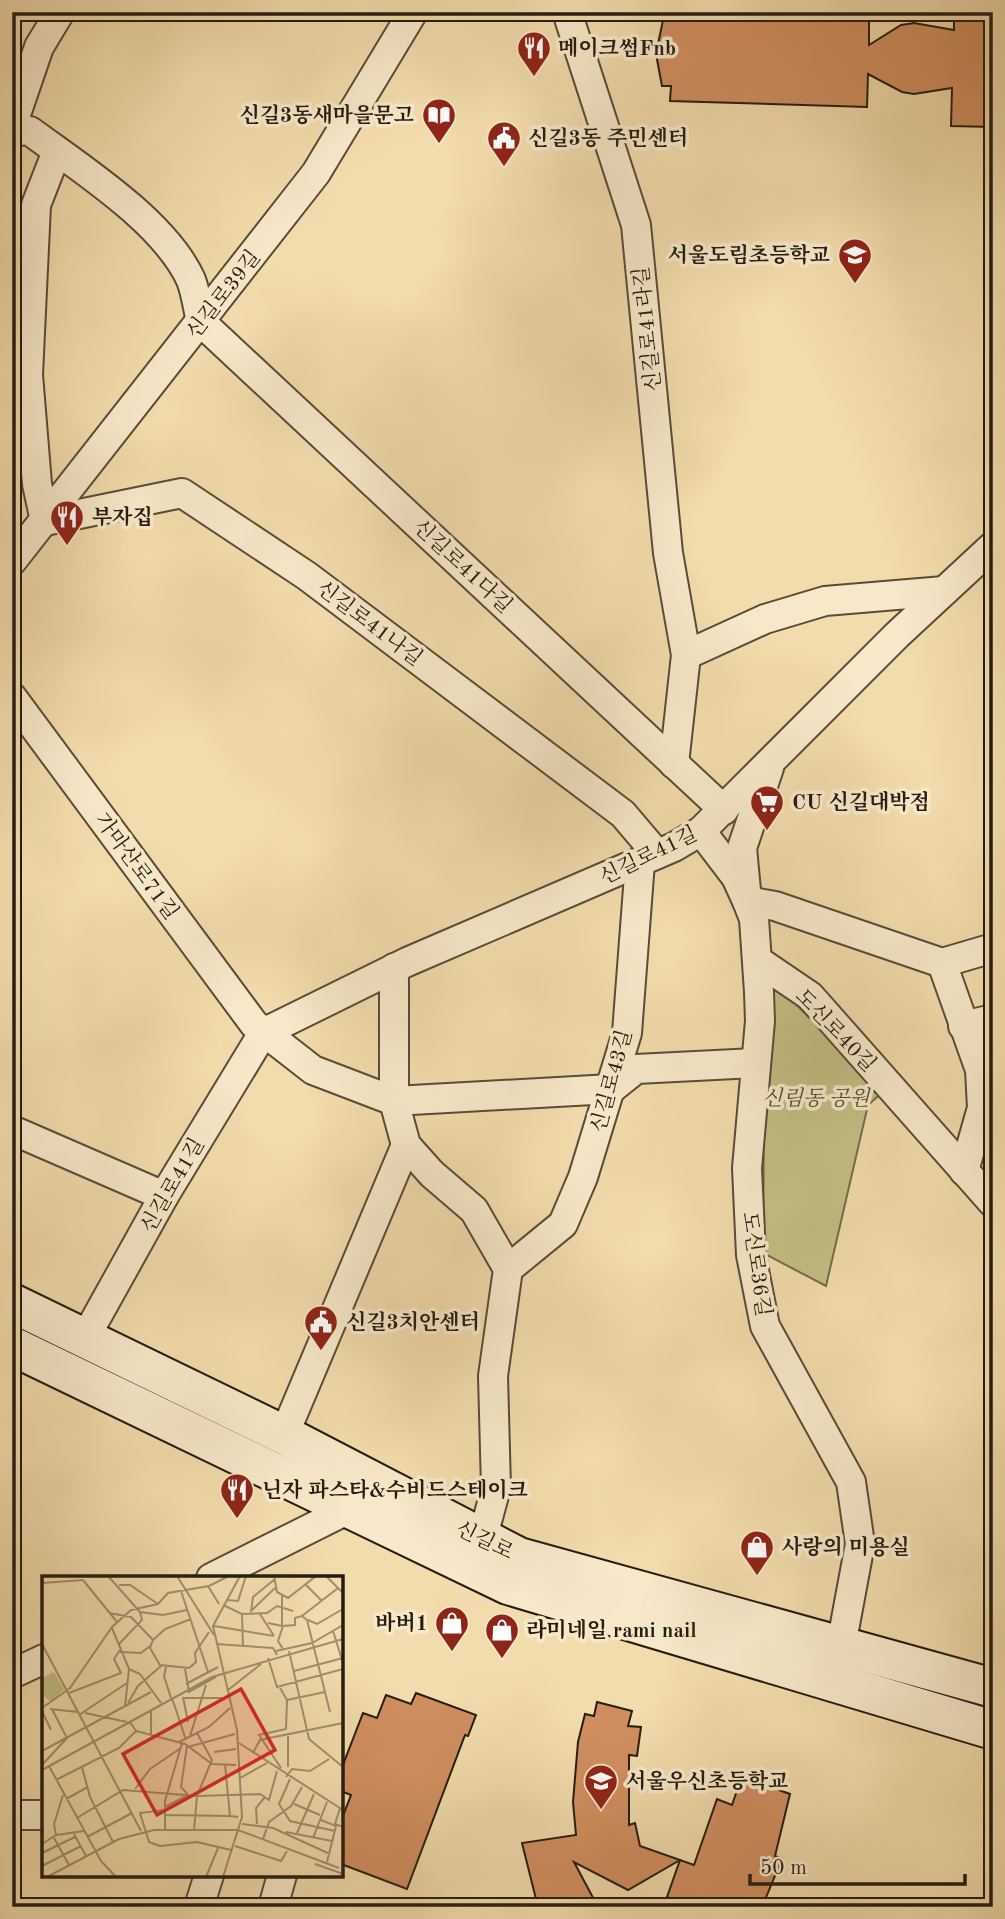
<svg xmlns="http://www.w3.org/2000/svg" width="1005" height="1919" font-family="'Old Standard TT','Noto Serif KR',serif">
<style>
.green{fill:#c2be84;stroke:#746d4b;stroke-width:2}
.building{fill:#d08e60;stroke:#251c12;stroke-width:2}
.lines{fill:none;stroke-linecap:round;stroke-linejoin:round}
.street-casing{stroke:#584c38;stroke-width:32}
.secondary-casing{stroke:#251c12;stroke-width:42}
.street{stroke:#f7e8c9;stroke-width:28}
.secondary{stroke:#f7e8c9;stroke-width:38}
.labels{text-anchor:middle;stroke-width:7;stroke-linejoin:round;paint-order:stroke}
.poi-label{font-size:21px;font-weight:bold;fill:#251c12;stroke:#f7e8c9;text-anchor:start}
.street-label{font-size:21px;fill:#251c12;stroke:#f7e8c9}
.park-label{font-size:21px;font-style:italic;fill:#544d34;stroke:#f7e8c9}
.inset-road{fill:none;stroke:#a08f6e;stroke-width:2}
.view{fill:#d62828;fill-opacity:0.15;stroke:#d62828;stroke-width:3.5}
.inset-edge{fill:none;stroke:#251c12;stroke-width:3.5}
</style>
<rect width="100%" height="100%" fill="#f2dbac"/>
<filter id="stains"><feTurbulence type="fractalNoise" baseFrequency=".00286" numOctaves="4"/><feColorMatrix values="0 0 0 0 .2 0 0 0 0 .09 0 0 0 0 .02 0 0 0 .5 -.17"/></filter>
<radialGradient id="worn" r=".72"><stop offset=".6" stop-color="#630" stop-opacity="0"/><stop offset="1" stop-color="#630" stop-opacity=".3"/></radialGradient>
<polygon class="green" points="765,974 884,1091 868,1105 826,1286 763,1253"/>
<g class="building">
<polygon points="673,12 869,12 869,45 901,25 914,23 954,30 954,12 993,12 993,127 951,126 952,88 914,94 902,92 868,74 867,107 670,101 671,86 662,86 656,54 663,20 672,20"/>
<polygon points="416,1693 476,1715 468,1736 465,1735 407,1889 341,1864 341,1821 351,1795 341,1791 341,1770 363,1713 377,1718 386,1695 411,1704"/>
<polygon points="597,1702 632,1711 628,1726 641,1727 637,1756 629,1755 629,1825 635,1823 640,1846 680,1860 628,1890 574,1862 598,1907 538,1907 522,1843 576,1835 573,1802 578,1742 585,1714 594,1716"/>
<polygon points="743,1773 780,1786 779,1790 790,1794 775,1856 782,1859 762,1907 693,1907 667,1897 680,1860 694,1865 717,1799 732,1805"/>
</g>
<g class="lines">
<g class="street-casing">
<g id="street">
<polyline points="567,12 636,225 668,553 686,655 674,764"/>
<polyline points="12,126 39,47 60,12"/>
<path d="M 12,130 L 30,131 C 80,168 165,222 191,280 C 196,293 198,309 201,322 L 724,810"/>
<polyline points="57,151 36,205 28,375 37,484 45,521 182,493 307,576 623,814 657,854"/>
<polyline points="12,561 316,173 413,12"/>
<polyline points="686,655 765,619 825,601 944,591"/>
<polyline points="12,697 254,1024 313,1070 394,1101 611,1089 636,1069 755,1063"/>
<polyline points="769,768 742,848 747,901 754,919 759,992 760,1021 747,1168 751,1255 765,1326 851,1482 860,1544 841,1646"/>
<polyline points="701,831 736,877 747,901 775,906 942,963 993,948"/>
<polyline points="757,960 810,996 993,1203"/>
<polyline points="942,963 980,1070 982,1108 964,1171"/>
<polyline points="394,968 394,1101 406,1145 432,1174 474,1210 508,1269 493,1376 496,1488 482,1540"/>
<polyline points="963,1026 993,1019"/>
<polyline points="12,1130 164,1196"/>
<polyline points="508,1269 563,1224 583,1177 627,1033 640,862"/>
<polyline points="85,1338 164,1196 263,1033 407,962 674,847 701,831 897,635 993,546"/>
<polyline points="284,1435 406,1145"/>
<polyline points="211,1578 349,1509"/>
<polyline points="12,1674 44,1659"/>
<polyline points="12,1815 44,1815"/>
<polyline points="199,1907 209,1875"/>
<polyline points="273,1907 282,1875"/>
</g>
</g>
<g class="secondary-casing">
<g id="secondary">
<polyline points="12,1303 284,1435 519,1557 993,1688"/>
<polyline points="12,1346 508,1585 993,1730"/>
</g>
</g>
<use href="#street" class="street"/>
<use href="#secondary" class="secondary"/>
</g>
<defs>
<g id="restaurant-pin" transform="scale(1.75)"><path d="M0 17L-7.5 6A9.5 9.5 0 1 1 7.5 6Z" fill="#8f2418" stroke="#f7e8c9"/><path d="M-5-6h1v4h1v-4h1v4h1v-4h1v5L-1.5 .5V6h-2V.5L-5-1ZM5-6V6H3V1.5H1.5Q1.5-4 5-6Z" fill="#fff"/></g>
<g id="library-pin" transform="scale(1.75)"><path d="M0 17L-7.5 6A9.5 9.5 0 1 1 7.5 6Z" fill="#8f2418" stroke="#f7e8c9"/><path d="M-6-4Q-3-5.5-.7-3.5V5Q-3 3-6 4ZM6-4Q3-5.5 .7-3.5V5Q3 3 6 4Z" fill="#fff"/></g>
<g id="civic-pin" transform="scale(1.75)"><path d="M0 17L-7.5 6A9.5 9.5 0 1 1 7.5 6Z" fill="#8f2418" stroke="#f7e8c9"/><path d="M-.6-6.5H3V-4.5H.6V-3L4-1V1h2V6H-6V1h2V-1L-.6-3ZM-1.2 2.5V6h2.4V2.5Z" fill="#fff"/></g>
<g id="school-pin" transform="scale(1.75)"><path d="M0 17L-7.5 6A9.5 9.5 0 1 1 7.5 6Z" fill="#8f2418" stroke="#f7e8c9"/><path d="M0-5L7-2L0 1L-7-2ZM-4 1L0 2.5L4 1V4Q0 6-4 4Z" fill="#fff"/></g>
<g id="supermarket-pin" transform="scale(1.75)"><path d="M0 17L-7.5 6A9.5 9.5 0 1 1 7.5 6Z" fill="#8f2418" stroke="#f7e8c9"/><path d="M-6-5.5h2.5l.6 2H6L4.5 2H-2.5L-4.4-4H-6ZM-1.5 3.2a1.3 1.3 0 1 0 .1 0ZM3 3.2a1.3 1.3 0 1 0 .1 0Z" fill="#fff"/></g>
<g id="shop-pin" transform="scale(1.75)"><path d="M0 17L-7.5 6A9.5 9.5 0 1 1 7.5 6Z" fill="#8f2418" stroke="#f7e8c9"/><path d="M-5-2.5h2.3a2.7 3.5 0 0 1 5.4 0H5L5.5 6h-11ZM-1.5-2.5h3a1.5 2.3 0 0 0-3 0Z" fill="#fff"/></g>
</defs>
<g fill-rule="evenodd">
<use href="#restaurant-pin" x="534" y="48"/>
<use href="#library-pin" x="439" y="115"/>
<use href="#civic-pin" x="504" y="138"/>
<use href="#school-pin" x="855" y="255"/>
<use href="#restaurant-pin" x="67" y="517"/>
<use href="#supermarket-pin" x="767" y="802"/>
<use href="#civic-pin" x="321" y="1322"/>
<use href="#restaurant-pin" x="237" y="1490"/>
<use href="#shop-pin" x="757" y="1547"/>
<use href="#shop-pin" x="452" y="1623"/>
<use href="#shop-pin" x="502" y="1630"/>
<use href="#school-pin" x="601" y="1781"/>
</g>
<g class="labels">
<g class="poi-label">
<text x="558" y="55">메이크썸Fnb</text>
<text x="414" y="122" text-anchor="end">신길3동새마을문고</text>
<text x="528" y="145">신길3동 주민센터</text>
<text x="830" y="262" text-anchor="end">서울도림초등학교</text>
<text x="92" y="524">부자집</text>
<text x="792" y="809">CU 신길대박점</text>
<text x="346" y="1329">신길3치안센터</text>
<text x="262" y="1497">닌자 파스타&amp;수비드스테이크</text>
<text x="782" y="1554">사랑의 미용실</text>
<text x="428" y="1630" text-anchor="end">바버1</text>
<text x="526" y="1637">라미네일 rami nail</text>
<text x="626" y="1788">서울우신초등학교</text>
</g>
<g class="street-label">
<text transform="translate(223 294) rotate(-52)" y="7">신길로39길</text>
<text transform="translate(647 329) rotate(-96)" y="7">신길로41라길</text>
<text transform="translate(463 566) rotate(43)" y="7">신길로41다길</text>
<text transform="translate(370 623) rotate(37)" y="7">신길로41나길</text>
<text transform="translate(648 855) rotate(-26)" y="7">신길로41길</text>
<text transform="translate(137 866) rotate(54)" y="7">가마산로71길</text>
<text transform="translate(836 1030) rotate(46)" y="7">도신로40길</text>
<text transform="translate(611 1081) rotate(-75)" y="7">신길로43길</text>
<text transform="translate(172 1185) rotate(-60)" y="7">신길로41길</text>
<text transform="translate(757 1264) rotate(82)" y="7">도신로36길</text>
<text transform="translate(485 1540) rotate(26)" y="7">신길로</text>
</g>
<g class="park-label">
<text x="816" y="1105">신림동 공원</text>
</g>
</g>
<g transform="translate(42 1576)">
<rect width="301" height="301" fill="#f2dbac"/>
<path d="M 12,96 L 22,113 L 9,126 L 0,118 L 0,102 Z" fill="#c2be84"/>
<path class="inset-road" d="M 66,0 L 98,36 L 121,39 L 145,34M 135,0 L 172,59M 232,0 L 235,16 L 246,22 L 274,0M 284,0 L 301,17M 41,4 L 75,46M 0,7 L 41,4M 77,9 L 88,9 L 116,28M 264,9 L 280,25M 166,10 L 177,28M 139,15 L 166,96M 185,24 L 196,25 L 204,0M 181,29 L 200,38 L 225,37 L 235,30 L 251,35M 209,35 L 233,12M 209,36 L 211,21 L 233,3M 67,37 L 89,41 L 111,64M 200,38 L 201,70M 218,38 L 232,60M 149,43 L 123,53 L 111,64 L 108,72 L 118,89 L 147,92 L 154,86 L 153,77 L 167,56M 266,44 L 275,48 L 301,33M 226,47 L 240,50 L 240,20M 172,50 L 232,60M 70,52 L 87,93 L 83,130M 291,55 L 301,87M 0,68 L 99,255M 174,68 L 231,72 L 235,79M 76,69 L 100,44 L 98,36M 241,73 L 236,65 L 241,50 L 253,49 L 253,42 L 260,40M 234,75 L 270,67 L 301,49M 247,75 L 267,163 L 301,191M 78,76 L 99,77 L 108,70M 226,82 L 235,111 L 301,93M 124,91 L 122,100 L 129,122M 87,93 L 98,98 L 119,127M 143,93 L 147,116 L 174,101M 252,95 L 301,82M 144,108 L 176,91M 237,110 L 245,124 L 244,153 L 217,159 L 239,192M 186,114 L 219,88M 27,117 L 79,97 L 72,83 L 78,74M 141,121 L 146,146M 130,122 L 144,164M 141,122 L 185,122M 245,124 L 283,116M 86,127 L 96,110 L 119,90M 0,132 L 28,112 L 70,51 L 89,34 L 116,28 L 126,17 L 167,10 L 187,0M 8,133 L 36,136M 0,135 L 9,154M 288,136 L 265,44 L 260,40 L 296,12M 43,137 L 85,146M 37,139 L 85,107M 88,146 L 94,155 L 143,168 L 170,188 L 194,189M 109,158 L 109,133M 246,158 L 246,191M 148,160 L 164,109M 137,166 L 167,151 L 188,132M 197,167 L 301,234M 146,171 L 193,158M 0,175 L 109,116M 172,176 L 194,173M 211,177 L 218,164 L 301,147M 0,189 L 25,162 L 10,133M 183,189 L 188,240 L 196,241M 7,190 L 59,285 L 74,301M 40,191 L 48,221 L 71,266M 0,194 L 170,101 L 301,63M 244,201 L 250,193 L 268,195 L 287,183M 198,202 L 225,187M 248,203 L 237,228 L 248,245 L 293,255M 14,204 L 77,172 L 94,155M 93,213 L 108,193 L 139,172M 24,223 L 46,211M 252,228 L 278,239M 123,231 L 146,219 L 139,211 L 145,170M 298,232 L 293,248 L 301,251M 123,234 L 98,237 L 107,266 L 118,270 L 155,266 L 189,274M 123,239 L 188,240M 35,242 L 81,214 L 155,220 L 218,218 L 227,224 L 235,195M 279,244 L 294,250 L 285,286M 12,248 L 21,219M 200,248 L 231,252 L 288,278M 215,248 L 214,232 L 223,221M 123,254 L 123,225 L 140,167M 152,254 L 155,220 L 170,184 L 155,157M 244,256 L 290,265M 255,257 L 272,218M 32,258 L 44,280M 14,259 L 42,255M 45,261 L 90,237M 12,262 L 27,289M 271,262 L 285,226M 221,263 L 227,246 L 249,230 L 260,211M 0,268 L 14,259 L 12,248M 193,270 L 239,285 L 245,275M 0,277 L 33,261M 273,288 L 301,298M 0,290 L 39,270M 5,301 L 77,263 L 112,254 L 196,254 L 297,292M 164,301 L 176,272M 181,301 L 200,241 L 195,154 L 171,50 L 198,0"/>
<path class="view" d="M 199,113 L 233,174 L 115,239 L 81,178 Z"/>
<rect width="301" height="301" class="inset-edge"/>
</g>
<rect width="1005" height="1919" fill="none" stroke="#f2dbac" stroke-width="42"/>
<rect x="14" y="14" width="977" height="1891" fill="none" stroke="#251c12" stroke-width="3.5"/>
<rect x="21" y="21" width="963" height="1877" fill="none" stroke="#251c12" stroke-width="2"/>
<path d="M750 1874v10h215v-10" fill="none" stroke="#251c12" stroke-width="3.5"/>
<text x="760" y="1874" font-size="21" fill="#251c12" stroke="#f7e8c9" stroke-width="5" paint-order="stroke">50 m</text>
<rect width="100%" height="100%" filter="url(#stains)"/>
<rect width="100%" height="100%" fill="url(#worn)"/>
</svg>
